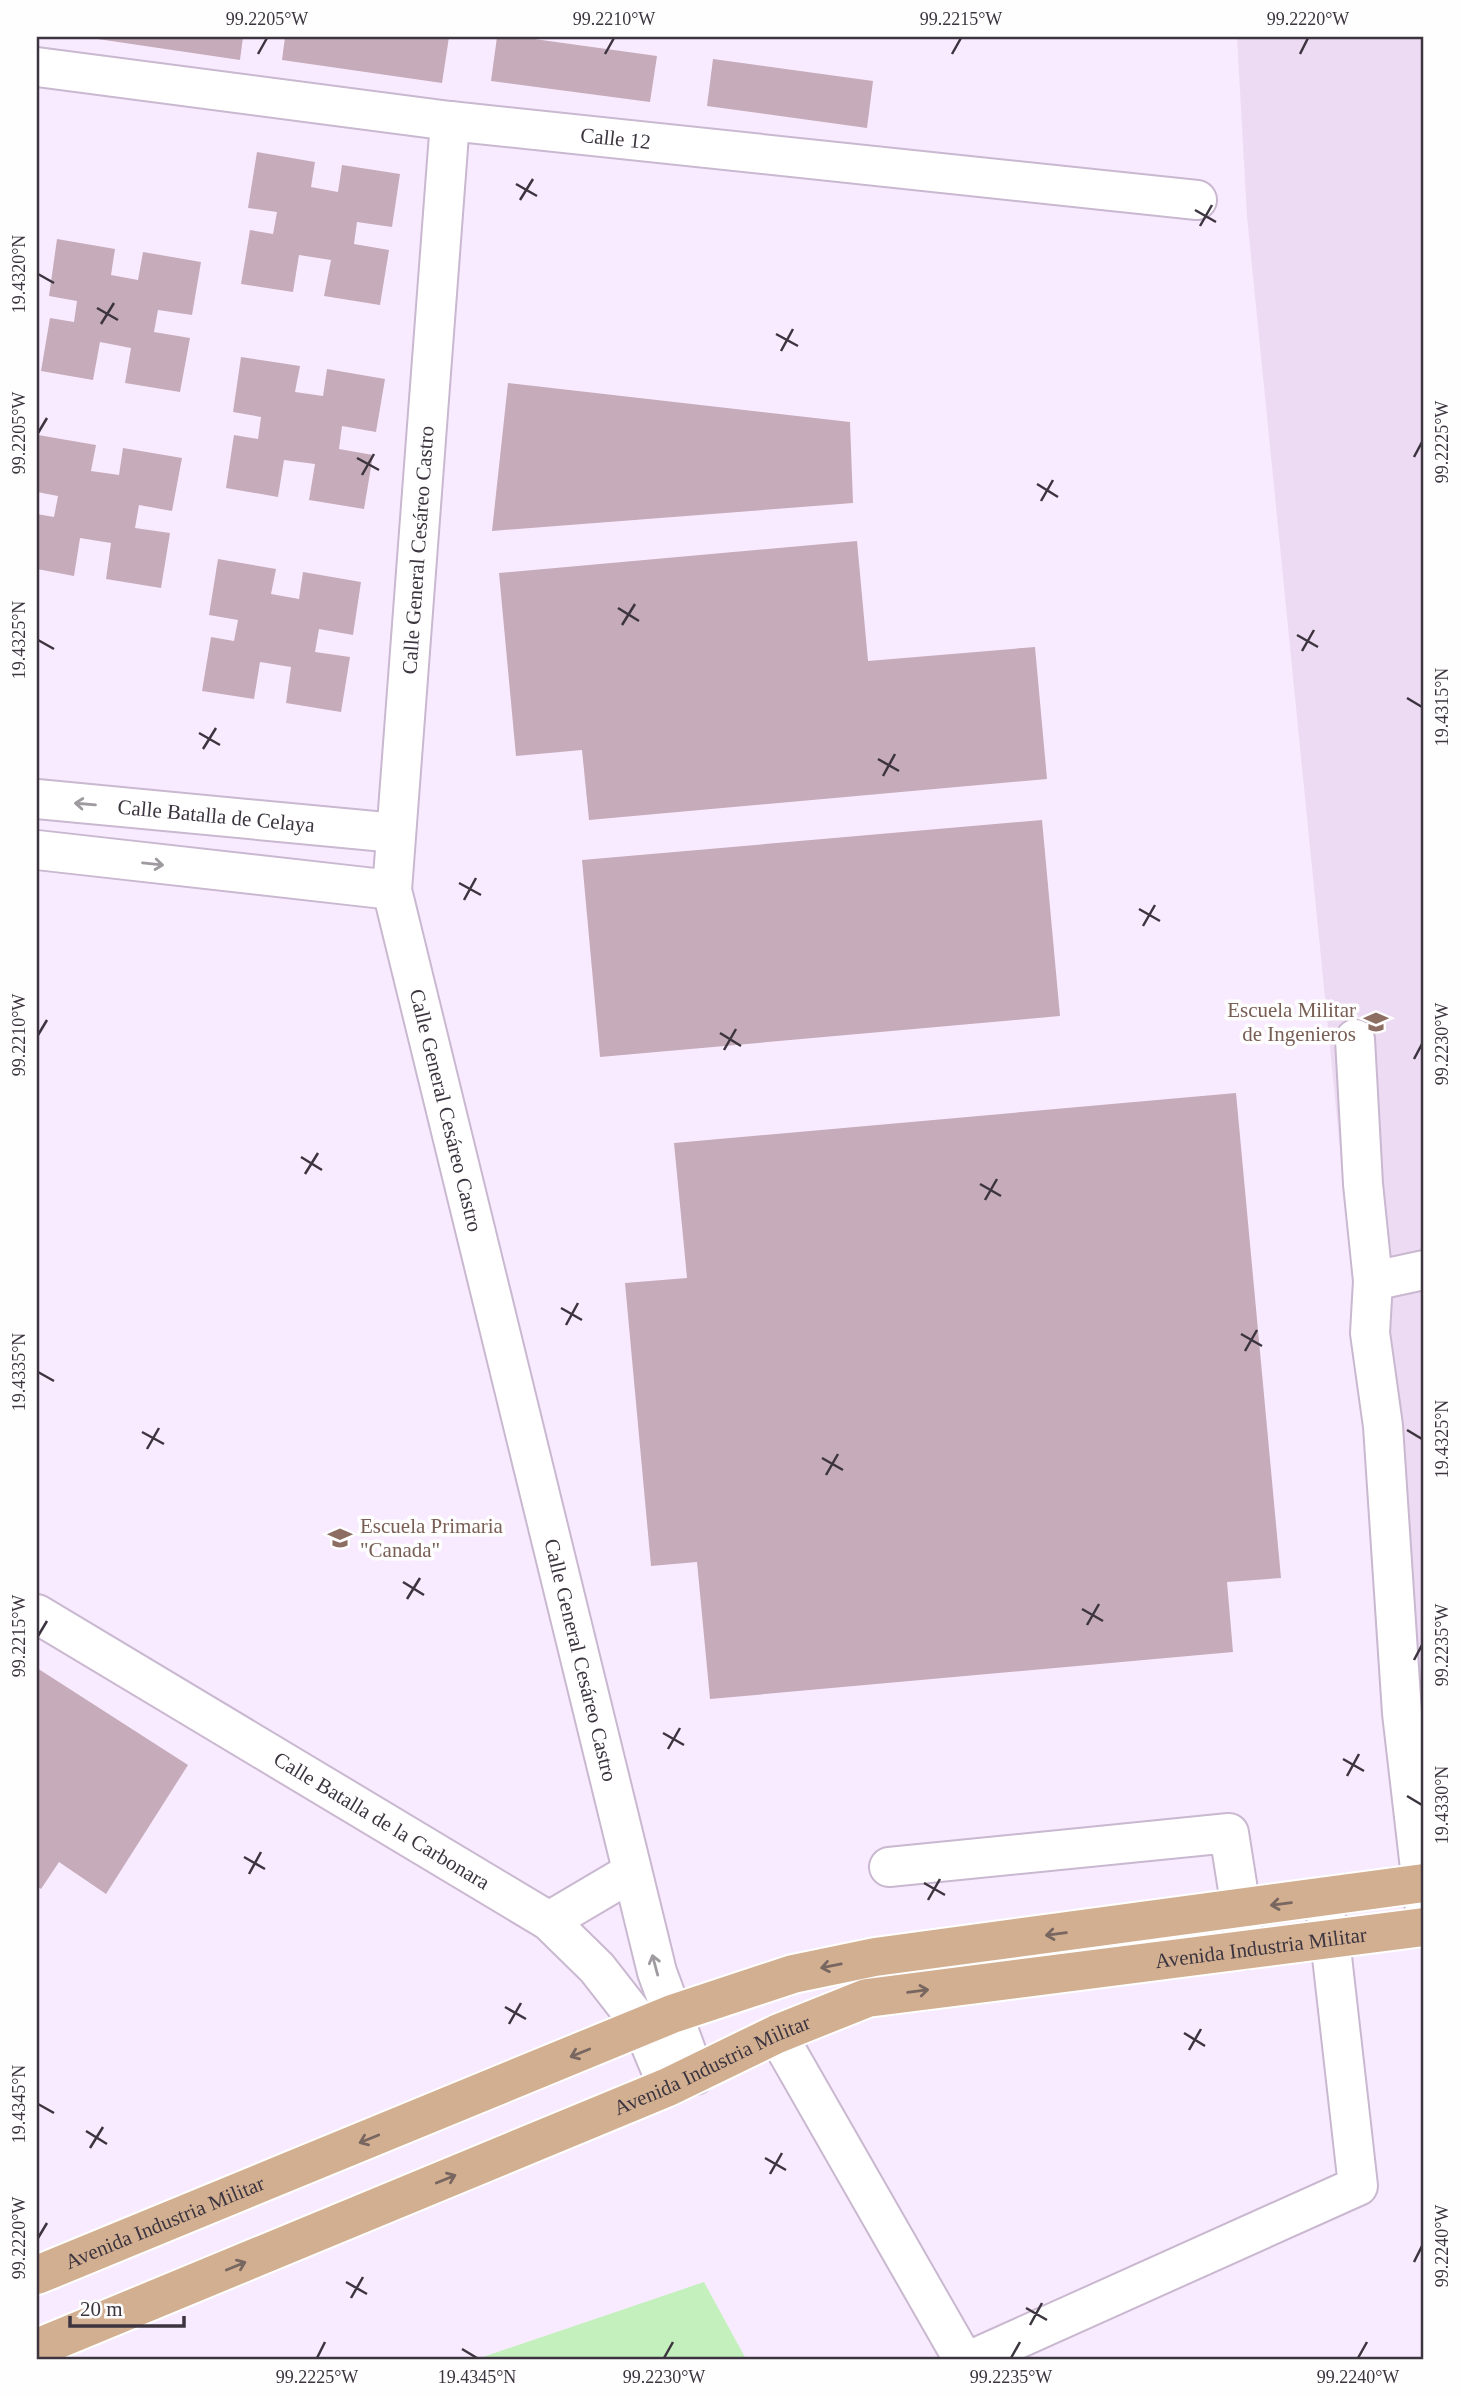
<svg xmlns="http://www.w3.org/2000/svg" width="1461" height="2396" font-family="Georgia,serif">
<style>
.built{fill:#eddbf3}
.green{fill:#c4f0bd}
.building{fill:#c6abba}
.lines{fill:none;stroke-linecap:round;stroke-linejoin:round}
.minor-casing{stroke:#c9b8d0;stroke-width:42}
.major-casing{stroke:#fff;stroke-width:42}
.minor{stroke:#fff;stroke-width:38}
.major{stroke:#d3af91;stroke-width:38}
.oneway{stroke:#9e9a9f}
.oneway2{stroke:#786660}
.ticks{fill:none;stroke:#3c353f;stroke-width:2.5}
.labels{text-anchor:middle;stroke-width:7;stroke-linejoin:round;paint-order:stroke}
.street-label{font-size:21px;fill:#3c353f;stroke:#fefefe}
.education-label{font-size:21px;fill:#785e54;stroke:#fefefe;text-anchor:end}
.neatline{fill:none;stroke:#3c353f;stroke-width:2.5}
.ticks-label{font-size:18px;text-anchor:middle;fill:#3c353f}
</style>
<rect width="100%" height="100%" fill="#f9ebff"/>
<polygon class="built" points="1237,37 1424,37 1424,1828 1408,1830 1247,216"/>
<polygon class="green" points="704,2282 746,2359 477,2359"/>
<g class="building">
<polygon points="84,37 243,37 240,60"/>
<polygon points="285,37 449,37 442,83 282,60"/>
<polygon points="497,37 520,37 657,56 650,102 491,81"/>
<polygon points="713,59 873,81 867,128 707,106"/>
<polygon points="257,152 315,162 311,187 338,192 342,165 400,174 392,227 357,222 354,244 389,250 380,305 324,296 331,260 299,255 293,292 241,284 250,230 273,234 277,212 248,208"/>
<polygon points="57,239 115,249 111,275 138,280 143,252 201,262 192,315 158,310 154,332 190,338 180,392 125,383 131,348 100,342 93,380 41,371 50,318 74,322 77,301 49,296"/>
<polygon points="241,357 300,366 295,392 323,396 327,369 385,379 376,432 342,426 339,449 373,455 364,509 309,500 315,464 284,460 278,497 226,488 234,435 258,439 261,417 233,412"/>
<polygon points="508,383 850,422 853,503 492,531"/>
<polygon points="38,435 96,445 91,471 119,475 123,448 182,458 172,511 139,505 135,528 170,533 161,588 106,579 111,543 80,538 74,576 37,569 37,514 54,517 58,496 37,492"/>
<polygon points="857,541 868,661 1035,647 1047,779 589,820 582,750 516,756 499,573"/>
<polygon points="218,559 276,569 271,594 299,599 303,572 361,582 353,635 319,629 315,652 350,657 341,712 286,703 291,667 260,662 254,699 202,691 211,637 234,641 238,620 209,615"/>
<polygon points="1042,820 1060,1016 600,1057 582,860"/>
<polygon points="1236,1093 1281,1578 1227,1582 1233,1652 710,1699 697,1562 651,1566 625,1283 687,1278 674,1143"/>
<polygon points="37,1668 188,1765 106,1894 59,1862 41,1889 37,1886"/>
</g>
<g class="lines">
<g class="minor-casing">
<g id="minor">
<path id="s1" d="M 37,67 L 450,121 L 1197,200"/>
<path id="s2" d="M 450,121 L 392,890 L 657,1972 L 695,2075"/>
<path id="s3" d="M 37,799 L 396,833"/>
<polyline points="37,850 392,890"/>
<polyline points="1355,1039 1363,1184 1373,1281 1370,1333 1383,1426 1402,1713 1424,1903"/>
<polyline points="1373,1281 1424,1270"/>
<path id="s4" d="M 37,1614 L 549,1921 L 597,1968 L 643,2027 L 668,2087"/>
<polyline points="889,1867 1229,1833 1241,1909 1244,1950"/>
<polyline points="549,1921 632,1872"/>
<polyline points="777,2034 963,2359"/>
<polyline points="973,2359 1358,2186 1330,1939 1323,1899"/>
</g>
</g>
<g class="major-casing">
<g id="major">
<path id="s5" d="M 37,2275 L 672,2014 L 793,1974 L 875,1957 L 1424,1883"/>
<path id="s6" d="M 37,2348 L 668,2087 L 777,2034 L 867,1998 L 1424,1927"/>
</g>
</g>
<use href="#minor" class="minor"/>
<use href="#major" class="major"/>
</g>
<defs><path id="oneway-shaft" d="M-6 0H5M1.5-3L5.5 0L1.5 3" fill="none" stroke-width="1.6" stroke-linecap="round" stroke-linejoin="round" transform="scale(1.75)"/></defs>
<g class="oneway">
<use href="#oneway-shaft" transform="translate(85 804) rotate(-175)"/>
<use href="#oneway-shaft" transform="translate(153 864) rotate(6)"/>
<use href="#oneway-shaft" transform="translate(655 1965) rotate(-105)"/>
</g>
<g class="oneway2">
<use href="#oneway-shaft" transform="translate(1281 1904) rotate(173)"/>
<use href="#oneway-shaft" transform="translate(1056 1934) rotate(173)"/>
<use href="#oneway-shaft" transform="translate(831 1966) rotate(169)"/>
<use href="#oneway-shaft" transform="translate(918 1991) rotate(-7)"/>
<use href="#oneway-shaft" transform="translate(580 2053) rotate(158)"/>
<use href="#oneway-shaft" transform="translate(369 2139) rotate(158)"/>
<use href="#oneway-shaft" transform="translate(446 2179) rotate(-22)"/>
<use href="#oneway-shaft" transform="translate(236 2266) rotate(-22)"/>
</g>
<path class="ticks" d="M 258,54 L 267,38M 605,54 L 614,38M 952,54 L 961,38M 1300,54 L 1308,38M 516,184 L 537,196M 520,200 L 533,179M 1195,210 L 1216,222M 1200,226 L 1212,205M 38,274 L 54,283M 97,308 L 118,320M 101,324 L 114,303M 776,334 L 798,346M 781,351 L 793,329M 38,433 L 47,418M 1414,457 L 1422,442M 357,458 L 379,470M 362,475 L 374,454M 1037,484 L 1058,497M 1041,501 L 1053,480M 618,608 L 639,621M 622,625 L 635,604M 1297,635 L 1318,647M 38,640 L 54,649M 1302,651 L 1314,630M 1407,698 L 1422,707M 199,733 L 220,745M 203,749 L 216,728M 878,759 L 899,771M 883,776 L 895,754M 459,883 L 481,895M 464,900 L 476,878M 1139,909 L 1160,921M 1143,926 L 1155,905M 720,1033 L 741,1046M 38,1035 L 47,1020M 724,1050 L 736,1029M 1414,1059 L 1422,1044M 301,1157 L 322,1170M 305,1174 L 318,1153M 980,1184 L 1001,1196M 985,1200 L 997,1179M 561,1308 L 582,1320M 566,1325 L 578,1303M 1241,1334 L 1262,1346M 1245,1351 L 1257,1330M 38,1372 L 54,1381M 1407,1430 L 1422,1439M 142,1432 L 164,1444M 147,1449 L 159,1428M 822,1458 L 843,1470M 826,1475 L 838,1454M 403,1582 L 424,1595M 407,1599 L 420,1578M 1082,1609 L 1103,1621M 1087,1625 L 1099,1604M 38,1636 L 47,1621M 1414,1660 L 1422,1645M 663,1733 L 684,1745M 668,1749 L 680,1728M 1343,1759 L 1364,1771M 1347,1776 L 1359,1754M 1407,1796 L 1422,1805M 244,1857 L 265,1869M 249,1874 L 261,1852M 924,1883 L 945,1895M 928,1900 L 940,1879M 505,2007 L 526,2019M 509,2024 L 521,2003M 1184,2033 L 1205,2046M 1189,2050 L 1201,2029M 38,2104 L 54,2113M 86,2131 L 107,2144M 90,2148 L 103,2127M 765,2158 L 786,2170M 770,2174 L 782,2153M 38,2238 L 47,2223M 1414,2262 L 1422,2246M 346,2282 L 367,2294M 351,2298 L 363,2277M 1026,2308 L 1047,2320M 1030,2325 L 1042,2303M 462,2349 L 477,2358M 317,2358 L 325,2342M 664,2358 L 673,2342M 1011,2358 L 1020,2342M 1358,2358 L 1367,2342"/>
<defs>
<g id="university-bare" transform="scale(1.89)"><path d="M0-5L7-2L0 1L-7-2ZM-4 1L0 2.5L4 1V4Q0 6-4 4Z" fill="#8d6e63" stroke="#fefefe" stroke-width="2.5" paint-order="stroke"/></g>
<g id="school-bare" transform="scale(1.89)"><path d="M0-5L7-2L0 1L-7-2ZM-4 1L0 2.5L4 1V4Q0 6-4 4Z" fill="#8d6e63" stroke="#fefefe" stroke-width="2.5" paint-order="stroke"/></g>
</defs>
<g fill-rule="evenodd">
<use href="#university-bare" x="1376" y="1022"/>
<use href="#school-bare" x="340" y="1538"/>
</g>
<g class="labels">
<g class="street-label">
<text dy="7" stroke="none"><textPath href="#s1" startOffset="583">Calle 12</textPath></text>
<text transform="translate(418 550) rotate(-86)" y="7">Calle General Cesáreo Castro</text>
<text dy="7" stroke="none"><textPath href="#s3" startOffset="180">Calle Batalla de Celaya</textPath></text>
<text dy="7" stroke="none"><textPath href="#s2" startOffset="998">Calle General Cesáreo Castro</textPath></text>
<text dy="7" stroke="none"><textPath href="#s2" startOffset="1564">Calle General Cesáreo Castro</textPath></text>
<text dy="7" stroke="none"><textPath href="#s4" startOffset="402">Calle Batalla de la Carbonara</textPath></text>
<text dy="7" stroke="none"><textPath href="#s6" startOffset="1298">Avenida Industria Militar</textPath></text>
<text dy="7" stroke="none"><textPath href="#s6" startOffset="732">Avenida Industria Militar</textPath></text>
<text dy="7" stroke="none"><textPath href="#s5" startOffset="138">Avenida Industria Militar</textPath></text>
</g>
<g class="education-label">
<text x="1356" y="1017">Escuela Militar<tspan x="1356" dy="24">de Ingenieros</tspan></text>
<text x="360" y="1533" text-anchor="start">Escuela Primaria<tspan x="360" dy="24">"Canada"</tspan></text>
</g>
</g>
<rect width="1461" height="2396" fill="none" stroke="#fefefe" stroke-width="77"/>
<path d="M70 2316v10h114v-10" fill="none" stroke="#3c353f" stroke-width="3.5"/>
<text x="80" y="2316" font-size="21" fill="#3c353f" stroke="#fefefe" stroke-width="5" paint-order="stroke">20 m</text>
<rect x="38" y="38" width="1384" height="2320" class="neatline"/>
<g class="ticks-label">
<text x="267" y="25">99.2205°W</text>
<text x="614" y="25">99.2210°W</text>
<text x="961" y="25">99.2215°W</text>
<text x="1308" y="25">99.2220°W</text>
<text transform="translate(19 274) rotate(-90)" y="6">19.4320°N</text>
<text transform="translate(19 433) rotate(-90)" y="6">99.2205°W</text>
<text transform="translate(1442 442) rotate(-90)" y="6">99.2225°W</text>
<text transform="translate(19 640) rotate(-90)" y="6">19.4325°N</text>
<text transform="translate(1442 707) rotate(-90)" y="6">19.4315°N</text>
<text transform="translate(19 1035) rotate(-90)" y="6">99.2210°W</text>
<text transform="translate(1442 1044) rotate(-90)" y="6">99.2230°W</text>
<text transform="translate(19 1372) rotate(-90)" y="6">19.4335°N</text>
<text transform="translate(1442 1439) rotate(-90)" y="6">19.4325°N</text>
<text transform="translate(19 1636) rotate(-90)" y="6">99.2215°W</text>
<text transform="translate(1442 1645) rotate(-90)" y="6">99.2235°W</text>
<text transform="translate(1442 1805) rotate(-90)" y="6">19.4330°N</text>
<text transform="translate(19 2104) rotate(-90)" y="6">19.4345°N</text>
<text transform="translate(19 2238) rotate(-90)" y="6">99.2220°W</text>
<text transform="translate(1442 2246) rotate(-90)" y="6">99.2240°W</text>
<text x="317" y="2383">99.2225°W</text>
<text x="477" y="2383">19.4345°N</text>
<text x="664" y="2383">99.2230°W</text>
<text x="1011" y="2383">99.2235°W</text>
<text x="1358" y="2383">99.2240°W</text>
</g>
</svg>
